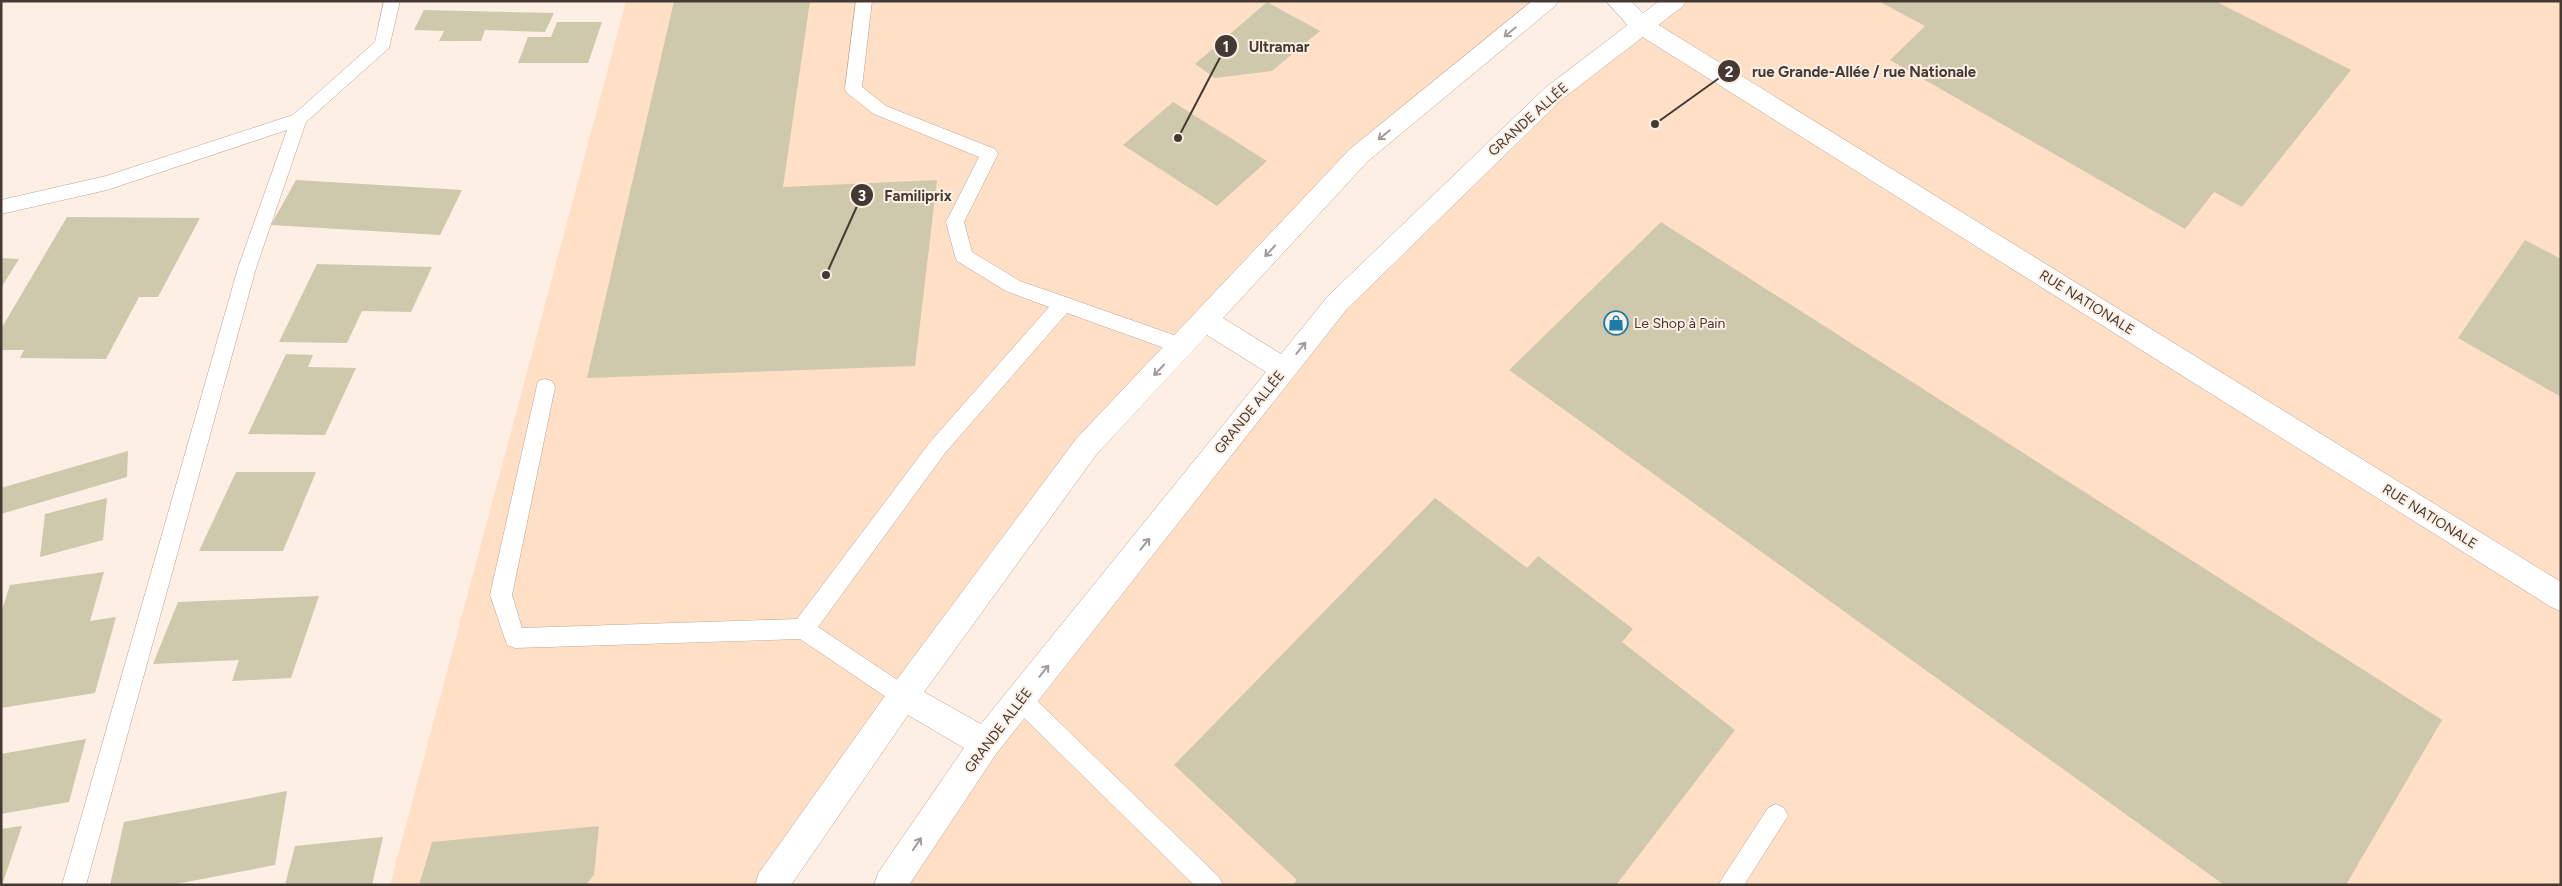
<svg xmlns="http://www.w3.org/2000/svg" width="2562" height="886" font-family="Figtree,sans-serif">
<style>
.built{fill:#ffe0c7}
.building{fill:#cec8ac}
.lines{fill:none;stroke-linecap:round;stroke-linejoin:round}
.service-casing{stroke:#bba491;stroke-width:1}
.minor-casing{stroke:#bba491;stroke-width:1}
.tertiary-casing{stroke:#bba491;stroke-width:1}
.service{fill:#fff;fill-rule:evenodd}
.minor{fill:#fff;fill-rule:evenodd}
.tertiary{fill:#fff;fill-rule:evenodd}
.oneway{stroke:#a29c99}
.labels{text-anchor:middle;stroke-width:4;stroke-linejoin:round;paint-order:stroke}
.street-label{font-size:14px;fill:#443a33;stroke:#fdefe3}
.poi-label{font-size:14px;fill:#443a33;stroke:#fdefe3;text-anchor:start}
.leader{fill:none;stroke:#443a33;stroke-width:2}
.callout-dot{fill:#443a33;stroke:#fdefe3;stroke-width:2}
.mark-label{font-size:15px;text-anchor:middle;font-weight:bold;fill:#fff}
.callout-label{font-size:15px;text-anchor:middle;font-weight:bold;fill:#443a33;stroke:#fdefe3;stroke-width:4;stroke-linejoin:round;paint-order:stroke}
</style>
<rect width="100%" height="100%" fill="#fdefe3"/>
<g class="built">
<polygon points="626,1 1556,1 1359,155 1086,447 778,885 390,885"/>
<polygon points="1685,1 2561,1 2561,885 890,885 1337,303 1515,129"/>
</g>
<g class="building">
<polygon points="674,1 810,1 783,187 937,180 915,366 587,378"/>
<polygon points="1883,1 2215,1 2351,70 2242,207 2214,192 2185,229 1890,60 1925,26 1882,3"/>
<polygon points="1267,2 1320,31 1272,71 1215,78 1195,64"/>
<polygon points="424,10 554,13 545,32 485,30 481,41 439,41 444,31 414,30"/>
<polygon points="557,22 602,22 588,63 518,63 528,37 551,37"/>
<polygon points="1173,102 1267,161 1217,206 1123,145"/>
<polygon points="296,180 462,190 440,235 271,225"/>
<polygon points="67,217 200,218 158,297 139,297 106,359 20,358 24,350 1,350 1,329"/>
<polygon points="1661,222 2442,720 2346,885 2224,885 1509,370"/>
<polygon points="2525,240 2561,259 2561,397 2458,338"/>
<polygon points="1,258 19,259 1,288"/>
<polygon points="317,264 432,267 411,312 362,311 347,343 279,342"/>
<polygon points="286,354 313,355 308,367 356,368 325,435 248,434"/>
<polygon points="128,451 127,477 1,514 1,488"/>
<polygon points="236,472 316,472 283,551 199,551"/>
<polygon points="107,498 103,540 40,557 45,514"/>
<polygon points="1435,498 1527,568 1538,556 1633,629 1622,642 1735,730 1616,885 1292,885 1297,880 1174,765"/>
<polygon points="104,572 90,621 116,617 95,693 1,708 1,613 10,585"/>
<polygon points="319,596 291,678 232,681 239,660 153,664 178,602"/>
<polygon points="86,739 69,802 1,814 1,754"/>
<polygon points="287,791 275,865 171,885 110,885 124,822"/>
<polygon points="22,826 2,885 1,885 1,829"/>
<polygon points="599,826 594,875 586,885 419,885 432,842"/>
<polygon points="383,837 372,885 285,885 295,846"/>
</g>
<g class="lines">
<g class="service-casing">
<g id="service">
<polygon points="384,1 400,1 389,48 306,122 256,268 86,885 62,885 238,268 287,130 107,190 1,214 1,200 106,176 293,115 375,42"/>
<polygon points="856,1 872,1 862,87 886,106 995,149 998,154 964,222 972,252 1020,281 1188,340 1191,346 1188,352 1181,354 1067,313 945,453 818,627 911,689 914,696 911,703 903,707 895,703 800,639 515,648 507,645 490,595 538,381 545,379 552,381 555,387 512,595 522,628 797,619 931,441 1049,307 1006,291 957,261 955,256 946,222 979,157 874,114 847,93 845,89"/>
<polygon points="1021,689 1029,693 1219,877 1223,885 1194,885 1013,707 1010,700 1013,693"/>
<polygon points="1776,804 1784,808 1788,816 1744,885 1718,885 1768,808"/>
</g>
</g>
<g class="minor-casing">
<polygon id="minor" points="1606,1 1631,1 1649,19 2561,582 2561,611 2551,607 1633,31"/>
</g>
<g class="tertiary-casing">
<path id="tertiary" d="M 1532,1 L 1558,1 L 1555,6 L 1368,161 L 1223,318 L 1281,354 L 1328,296 L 1545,88 L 1659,1 L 1686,1 L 1683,6 L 1561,100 L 1346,310 L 996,754 L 909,885 L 874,885 L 878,873 L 964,748 L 908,715 L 791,885 L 755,885 L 759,873 L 892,686 L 1076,439 L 1350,149 ZM 1207,335 L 1266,372 L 981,724 L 924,692 L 1096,455 Z"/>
</g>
<use href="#service" class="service"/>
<use href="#minor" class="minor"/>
<use href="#tertiary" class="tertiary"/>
</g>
<defs><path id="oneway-shaft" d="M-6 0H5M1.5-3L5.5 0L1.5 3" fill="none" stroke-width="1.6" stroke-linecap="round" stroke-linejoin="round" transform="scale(1.25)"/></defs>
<g class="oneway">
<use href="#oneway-shaft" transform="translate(1510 32) rotate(141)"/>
<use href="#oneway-shaft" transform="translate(1384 135) rotate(141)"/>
<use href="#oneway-shaft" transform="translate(1270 251) rotate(133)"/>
<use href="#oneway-shaft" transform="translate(1301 348) rotate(-51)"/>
<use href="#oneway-shaft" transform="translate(1159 370) rotate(133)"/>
<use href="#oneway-shaft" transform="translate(1145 544) rotate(-51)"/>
<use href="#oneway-shaft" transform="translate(1044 671) rotate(-51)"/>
<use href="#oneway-shaft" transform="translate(917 844) rotate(-56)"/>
</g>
<defs>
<g id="shop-ring" transform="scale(1.25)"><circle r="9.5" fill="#fdefe3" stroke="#1d7ba8" stroke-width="1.5"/><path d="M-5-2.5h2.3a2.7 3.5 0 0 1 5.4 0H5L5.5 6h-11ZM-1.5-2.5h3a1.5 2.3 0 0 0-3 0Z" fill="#1d7ba8"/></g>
</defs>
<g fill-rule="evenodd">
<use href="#shop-ring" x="1616" y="323"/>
</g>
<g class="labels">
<g class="street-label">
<text transform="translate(1528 119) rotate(-42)" y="5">GRANDE ALLÉE</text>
<text transform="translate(2087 302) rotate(32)" y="5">RUE NATIONALE</text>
<text transform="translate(1249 412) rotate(-51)" y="5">GRANDE ALLÉE</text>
<text transform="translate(2430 516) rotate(32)" y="5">RUE NATIONALE</text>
<text transform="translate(998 730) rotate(-53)" y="5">GRANDE ALLÉE</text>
</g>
<g class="poi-label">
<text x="1634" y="328">Le Shop à Pain</text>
</g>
</g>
<path class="leader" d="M1178 138L1226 46M1655 124L1729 71M826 275L862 195"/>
<g class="callout-dot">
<circle cx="1178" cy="138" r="5"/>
<circle cx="1655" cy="124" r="5"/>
<circle cx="826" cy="275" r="5"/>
<circle cx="1226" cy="46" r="12"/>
<circle cx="1729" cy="71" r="12"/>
<circle cx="862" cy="195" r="12"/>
</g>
<g class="mark-label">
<text x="1226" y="52">1</text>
<text x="1729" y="77">2</text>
<text x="862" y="201">3</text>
</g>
<g class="callout-label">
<text x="1279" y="52">Ultramar</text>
<text x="1864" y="77">rue Grande-Allée / rue Nationale</text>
<text x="918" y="201">Familiprix</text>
</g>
<rect width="2562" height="886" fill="none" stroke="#443a33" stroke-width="5"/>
</svg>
